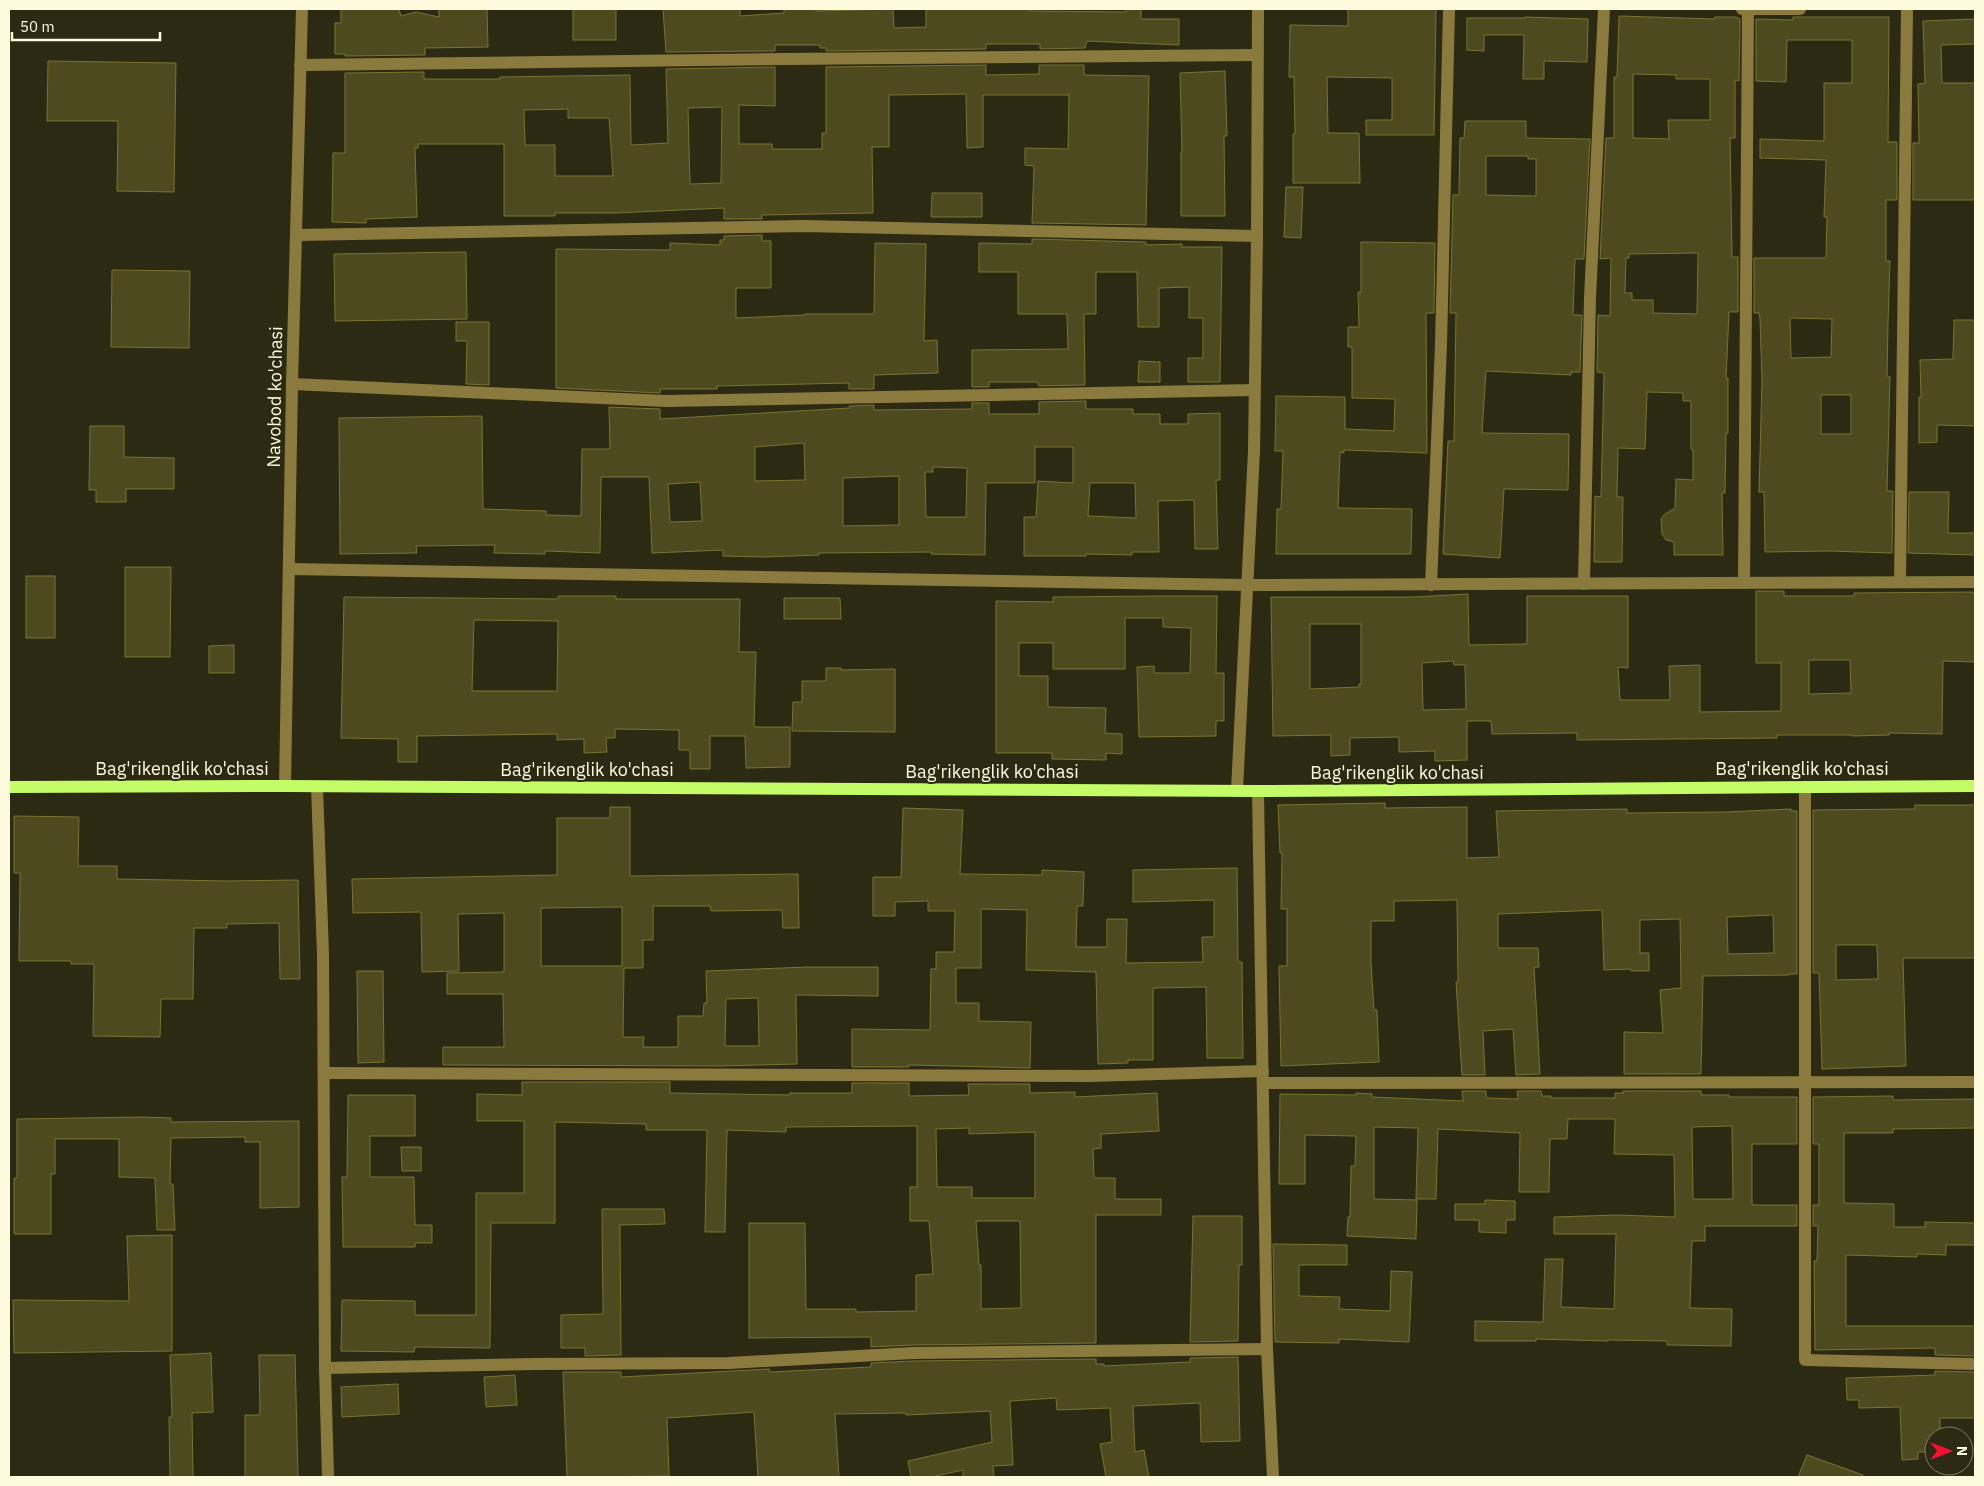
<svg xmlns="http://www.w3.org/2000/svg" width="1984" height="1486" font-family="'IBM Plex Sans',sans-serif">
<style>
.building{fill:#4d4a1f;stroke:#787431;fill-rule:evenodd}
.lines{fill:none;stroke-linecap:round;stroke-linejoin:round}
.minor{stroke:#8a7a3e;stroke-width:12}
.major{stroke:#c4fc67;stroke-width:12}
.labels{text-anchor:middle;stroke-width:4;stroke-linejoin:round;paint-order:stroke}
.street-label{font-size:18px;fill:#fefade;stroke:#2c2a12}
</style>
<rect width="100%" height="100%" fill="#2c2a12"/>
<g class="building">
<polygon points="341,9 399,9 401,16 416,12 439,17 439,9 487,9 488,47 425,48 425,55 345,56 345,54 335,54 335,23 341,23"/>
<rect x="573" y="9" width="43" height="31"/>
<polygon points="663,9 740,9 740,16 784,13 784,9 816,9 816,11 893,9 894,28 926,27 926,9 1030,9 1030,11 1126,12 1126,9 1141,9 1141,19 1179,19 1179,45 1087,41 1085,48 1040,49 1040,44 986,44 986,49 826,51 826,48 820,48 820,45 775,45 775,51 666,52"/>
<polygon points="1348,9 1436,9 1434,135 1366,135 1366,120 1392,120 1392,78 1327,77 1328,133 1359,133 1360,183 1293,183 1293,134 1295,134 1294,77 1289,77 1290,25 1348,26"/>
<path d="M 1619,16 L 1715,19 L 1715,17 L 1736,17 L 1740,19 L 1739,81 L 1735,80 L 1735,138 L 1730,138 L 1732,257 L 1738,257 L 1738,312 L 1729,312 L 1726,378 L 1728,378 L 1728,433 L 1726,433 L 1725,493 L 1722,493 L 1723,555 L 1674,555 L 1674,542 L 1666,540 L 1662,534 L 1661,519 L 1665,514 L 1675,508 L 1676,479 L 1693,480 L 1693,450 L 1691,449 L 1691,401 L 1683,401 L 1683,393 L 1647,392 L 1645,449 L 1618,448 L 1617,497 L 1623,497 L 1622,562 L 1594,562 L 1595,496 L 1601,497 L 1604,373 L 1597,372 L 1598,315 L 1610,316 L 1611,258 L 1600,259 L 1606,138 L 1614,138 L 1614,77 L 1617,77 ZM 1633,74 L 1676,75 L 1676,79 L 1710,79 L 1710,120 L 1668,120 L 1669,139 L 1633,138 ZM 1698,253 L 1697,314 L 1653,313 L 1653,300 L 1632,300 L 1632,293 L 1625,293 L 1626,258 L 1629,258 L 1629,254 Z"/>
<polygon points="1525,17 1588,19 1587,62 1544,61 1544,79 1523,79 1524,35 1484,35 1484,51 1467,50 1467,18 1525,18"/>
<path d="M 1793,17 L 1889,17 L 1888,142 L 1897,142 L 1897,200 L 1886,200 L 1886,261 L 1890,261 L 1888,323 L 1887,376 L 1890,377 L 1887,491 L 1893,491 L 1892,553 L 1829,551 L 1765,552 L 1764,492 L 1759,492 L 1762,380 L 1760,318 L 1759,313 L 1754,313 L 1754,258 L 1826,258 L 1827,217 L 1824,217 L 1826,160 L 1760,158 L 1760,139 L 1824,141 L 1824,83 L 1852,83 L 1852,40 L 1787,40 L 1786,82 L 1756,81 L 1756,19 L 1793,20 ZM 1790,318 L 1832,319 L 1831,357 L 1791,358 ZM 1821,395 L 1851,395 L 1851,434 L 1821,434 Z"/>
<polygon points="1975,19 1975,44 1941,45 1942,83 1975,83 1975,200 1913,200 1913,143 1919,143 1918,84 1925,83 1923,21"/>
<polygon points="48,61 176,63 174,192 117,191 118,121 47,121"/>
<path d="M 986,65 L 986,75 L 1039,74 L 1039,65 L 1084,65 L 1084,75 L 1149,76 L 1146,225 L 1032,223 L 1034,166 L 1025,165 L 1025,148 L 1068,149 L 1069,95 L 983,95 L 983,147 L 967,148 L 966,94 L 889,95 L 889,147 L 872,147 L 873,213 L 762,215 L 762,219 L 724,219 L 724,208 L 615,213 L 555,213 L 555,216 L 504,216 L 504,144 L 418,144 L 418,148 L 415,148 L 417,217 L 366,219 L 366,223 L 332,222 L 333,153 L 345,153 L 345,73 L 424,72 L 424,79 L 500,79 L 500,77 L 630,75 L 631,145 L 668,143 L 666,69 L 775,67 L 775,106 L 739,105 L 739,144 L 772,144 L 772,149 L 822,149 L 822,133 L 826,133 L 826,67 ZM 722,107 L 721,183 L 690,184 L 688,108 ZM 568,109 L 568,118 L 609,118 L 613,176 L 555,176 L 555,145 L 525,145 L 524,110 Z"/>
<polygon points="1225,71 1227,136 1224,136 1225,216 1181,216 1181,152 1182,152 1180,73"/>
<path d="M 1465,121 L 1526,121 L 1526,138 L 1590,139 L 1584,259 L 1575,259 L 1573,315 L 1582,315 L 1580,372 L 1571,372 L 1571,375 L 1486,371 L 1482,433 L 1569,434 L 1568,490 L 1504,489 L 1500,558 L 1443,554 L 1448,441 L 1454,441 L 1456,313 L 1450,313 L 1453,195 L 1459,195 L 1460,138 L 1464,138 ZM 1486,156 L 1528,156 L 1528,159 L 1536,159 L 1536,196 L 1486,195 Z"/>
<polygon points="1286,187 1303,187 1301,238 1284,237"/>
<polygon points="932,193 982,193 982,217 931,217"/>
<polygon points="762,235 762,241 771,241 771,288 736,288 736,318 805,315 805,314 874,314 875,243 926,244 924,341 937,340 938,373 874,375 874,389 849,389 849,383 717,386 717,389 660,389 660,393 556,388 556,249 670,250 670,243 720,245 720,240 724,240 724,236"/>
<polygon points="1032,239 1146,242 1146,245 1182,244 1182,247 1222,247 1220,382 1188,382 1188,358 1203,358 1203,318 1189,318 1189,287 1159,288 1159,327 1138,327 1137,272 1096,272 1096,314 1084,314 1085,385 1039,386 1037,382 989,382 989,387 972,387 972,350 1068,349 1067,314 1018,314 1018,272 979,272 979,243 1032,244"/>
<polygon points="1361,242 1435,243 1434,313 1426,313 1427,453 1344,450 1344,453 1340,452 1338,508 1412,509 1411,554 1276,554 1277,509 1281,509 1283,451 1275,451 1276,396 1345,397 1345,429 1394,431 1395,399 1352,398 1352,347 1348,347 1348,327 1359,327 1358,292 1361,292"/>
<polygon points="466,252 467,319 335,321 334,254"/>
<polygon points="112,270 190,271 189,348 111,347"/>
<polygon points="1954,320 1975,320 1975,426 1937,425 1937,442 1919,443 1919,397 1921,397 1920,360 1953,359"/>
<polygon points="456,322 489,322 489,385 466,384 467,341 456,341"/>
<polygon points="1139,361 1160,362 1160,382 1138,382"/>
<path d="M 1086,401 L 1086,409 L 1133,409 L 1133,414 L 1160,414 L 1160,424 L 1188,424 L 1188,414 L 1220,413 L 1220,480 L 1216,480 L 1218,549 L 1195,549 L 1194,500 L 1158,501 L 1159,552 L 1132,552 L 1132,555 L 1086,554 L 1086,556 L 1024,556 L 1024,517 L 1036,517 L 1038,481 L 1073,483 L 1073,447 L 1035,447 L 1035,483 L 986,483 L 985,555 L 931,554 L 931,552 L 819,553 L 819,555 L 763,557 L 723,556 L 723,550 L 652,553 L 649,477 L 601,477 L 600,553 L 545,551 L 545,554 L 494,553 L 495,545 L 416,546 L 417,553 L 340,554 L 339,418 L 482,416 L 483,509 L 546,511 L 546,515 L 581,516 L 582,449 L 610,449 L 609,407 L 660,409 L 660,419 L 850,408 L 849,406 L 874,405 L 874,410 L 972,409 L 972,403 L 989,403 L 989,414 L 1039,414 L 1039,402 ZM 804,443 L 805,480 L 755,481 L 755,447 ZM 933,467 L 967,468 L 966,517 L 926,517 L 925,472 L 933,472 ZM 899,476 L 899,525 L 843,526 L 843,478 ZM 700,482 L 702,521 L 670,522 L 668,484 ZM 1090,483 L 1135,483 L 1136,518 L 1088,516 Z"/>
<polygon points="90,426 124,426 124,457 174,458 174,489 126,489 126,502 96,502 96,490 89,490"/>
<polygon points="1909,492 1949,492 1948,533 1975,533 1975,555 1908,553"/>
<polygon points="125,567 171,567 170,657 125,657"/>
<rect x="26" y="576" width="29" height="62"/>
<path d="M 1756,591 L 1784,591 L 1784,596 L 1854,596 L 1854,593 L 1975,592 L 1975,662 L 1943,661 L 1942,734 L 1889,733 L 1889,735 L 1852,736 L 1852,735 L 1777,735 L 1777,738 L 1577,740 L 1577,733 L 1492,734 L 1491,721 L 1467,721 L 1467,760 L 1435,761 L 1435,751 L 1399,752 L 1399,737 L 1350,738 L 1350,755 L 1331,756 L 1331,735 L 1273,736 L 1271,597 L 1414,597 L 1468,594 L 1469,645 L 1527,644 L 1527,596 L 1628,596 L 1628,668 L 1618,667 L 1620,700 L 1670,700 L 1669,666 L 1700,665 L 1700,712 L 1781,711 L 1781,663 L 1756,663 ZM 1310,624 L 1361,624 L 1361,684 L 1359,684 L 1359,687 L 1310,689 ZM 1809,660 L 1850,660 L 1851,693 L 1809,694 ZM 1453,661 L 1454,665 L 1465,665 L 1466,709 L 1423,710 L 1422,663 Z"/>
<path d="M 558,596 L 616,596 L 616,599 L 740,599 L 739,652 L 756,652 L 754,727 L 790,727 L 790,767 L 746,768 L 745,736 L 710,736 L 710,769 L 690,769 L 690,750 L 679,750 L 679,730 L 615,729 L 615,738 L 606,738 L 607,752 L 584,753 L 584,739 L 557,740 L 557,734 L 417,736 L 417,762 L 398,762 L 398,739 L 341,738 L 344,597 L 558,599 ZM 474,620 L 558,621 L 557,691 L 472,691 Z"/>
<polygon points="1163,596 1217,596 1216,673 1224,673 1224,721 1216,721 1216,736 1139,737 1137,667 1154,666 1154,673 1190,673 1191,628 1163,627 1163,618 1125,618 1125,669 1053,669 1053,643 1019,643 1019,676 1048,676 1048,707 1106,708 1105,733 1122,734 1122,754 1106,753 1106,760 1052,759 1052,753 996,753 996,601 1053,602 1053,597"/>
<polygon points="784,598 840,598 841,619 784,619"/>
<polygon points="234,645 234,673 209,673 209,646"/>
<polygon points="826,668 841,668 841,670 895,669 895,732 792,731 793,702 802,702 802,681 826,681"/>
<path d="M 1385,803 L 1385,808 L 1467,807 L 1467,858 L 1499,857 L 1496,811 L 1627,809 L 1627,813 L 1726,812 L 1791,809 L 1791,811 L 1797,811 L 1797,974 L 1789,974 L 1789,975 L 1703,976 L 1701,1074 L 1624,1074 L 1624,1032 L 1663,1033 L 1660,990 L 1681,988 L 1680,919 L 1640,920 L 1640,953 L 1649,953 L 1649,971 L 1631,971 L 1631,969 L 1604,970 L 1602,910 L 1498,914 L 1498,948 L 1538,948 L 1539,967 L 1534,967 L 1540,1074 L 1516,1075 L 1513,1029 L 1483,1031 L 1485,1075 L 1462,1075 L 1456,982 L 1458,982 L 1457,900 L 1394,901 L 1394,921 L 1371,921 L 1371,963 L 1374,1010 L 1377,1010 L 1379,1062 L 1281,1066 L 1279,966 L 1287,966 L 1287,909 L 1281,909 L 1282,853 L 1280,853 L 1278,805 ZM 1773,915 L 1774,953 L 1728,954 L 1727,917 Z"/>
<path d="M 1915,805 L 1975,805 L 1975,958 L 1903,958 L 1906,1066 L 1822,1069 L 1819,973 L 1813,973 L 1813,810 L 1915,809 ZM 1836,945 L 1877,945 L 1878,979 L 1836,980 Z"/>
<path d="M 610,807 L 630,807 L 630,876 L 798,874 L 799,928 L 783,928 L 782,910 L 711,911 L 710,906 L 653,906 L 653,940 L 643,940 L 643,968 L 624,968 L 623,1037 L 644,1037 L 643,1047 L 678,1047 L 678,1016 L 703,1016 L 704,1003 L 707,1003 L 706,971 L 807,967 L 878,967 L 878,996 L 796,995 L 797,1064 L 720,1066 L 443,1065 L 443,1047 L 504,1047 L 503,994 L 447,994 L 447,973 L 504,972 L 504,913 L 458,914 L 459,971 L 422,972 L 421,912 L 353,913 L 352,879 L 557,875 L 557,818 L 610,818 ZM 622,907 L 622,966 L 541,966 L 541,908 ZM 758,998 L 759,1046 L 725,1046 L 726,999 Z"/>
<polygon points="903,808 963,810 960,874 1042,875 1042,870 1084,872 1083,906 1077,906 1076,947 1107,947 1107,919 1127,919 1126,963 1203,962 1202,937 1214,937 1214,900 1133,902 1133,870 1237,868 1238,962 1242,962 1243,1058 1207,1058 1206,987 1153,988 1153,1060 1128,1060 1128,1063 1098,1064 1096,972 1026,970 1027,910 981,909 981,968 956,968 956,1003 979,1003 979,1021 1031,1022 1030,1068 909,1065 909,1067 852,1067 852,1029 930,1030 931,969 936,969 936,952 954,952 955,911 928,911 928,901 895,902 895,916 873,916 873,877 901,877"/>
<polygon points="14,816 79,817 78,866 117,866 117,879 227,881 298,880 300,979 280,979 279,923 227,924 227,928 194,928 193,999 161,999 160,1037 93,1036 94,964 71,964 71,961 19,961 20,873 14,873"/>
<polygon points="357,971 383,971 384,1062 358,1063"/>
<path d="M 522,1082 L 670,1082 L 670,1093 L 790,1095 L 790,1093 L 852,1093 L 852,1083 L 909,1083 L 909,1096 L 969,1095 L 968,1084 L 1030,1084 L 1030,1093 L 1075,1092 L 1075,1097 L 1157,1093 L 1159,1131 L 1101,1134 L 1101,1148 L 1093,1149 L 1094,1178 L 1115,1178 L 1115,1199 L 1161,1199 L 1161,1215 L 1096,1215 L 1096,1343 L 913,1345 L 871,1347 L 871,1337 L 749,1338 L 749,1223 L 805,1223 L 806,1309 L 856,1309 L 856,1312 L 916,1311 L 916,1275 L 933,1274 L 929,1221 L 910,1221 L 910,1187 L 917,1187 L 917,1126 L 786,1127 L 786,1132 L 727,1130 L 725,1232 L 705,1232 L 707,1130 L 646,1130 L 646,1124 L 555,1122 L 555,1223 L 491,1223 L 490,1348 L 415,1347 L 414,1352 L 341,1351 L 342,1300 L 415,1301 L 415,1315 L 476,1315 L 476,1193 L 524,1193 L 524,1121 L 477,1121 L 477,1094 L 522,1095 ZM 969,1128 L 969,1134 L 1035,1132 L 1035,1198 L 972,1198 L 972,1187 L 937,1187 L 936,1129 ZM 976,1221 L 1020,1221 L 1021,1308 L 981,1309 L 981,1265 L 979,1265 Z"/>
<path d="M 1462,1091 L 1486,1091 L 1486,1098 L 1518,1099 L 1517,1091 L 1541,1091 L 1542,1096 L 1551,1096 L 1551,1098 L 1615,1098 L 1615,1093 L 1623,1093 L 1623,1091 L 1701,1091 L 1701,1095 L 1729,1095 L 1729,1097 L 1797,1097 L 1797,1144 L 1752,1144 L 1752,1205 L 1797,1205 L 1797,1226 L 1705,1226 L 1705,1241 L 1692,1241 L 1690,1308 L 1732,1309 L 1731,1346 L 1667,1345 L 1667,1341 L 1608,1340 L 1608,1341 L 1536,1339 L 1536,1341 L 1475,1341 L 1475,1321 L 1543,1322 L 1545,1259 L 1563,1259 L 1561,1307 L 1614,1309 L 1616,1234 L 1554,1234 L 1554,1217 L 1617,1215 L 1675,1217 L 1674,1155 L 1614,1154 L 1615,1119 L 1568,1119 L 1567,1139 L 1550,1139 L 1549,1192 L 1519,1192 L 1520,1133 L 1438,1129 L 1436,1199 L 1416,1199 L 1418,1128 L 1374,1127 L 1374,1199 L 1417,1200 L 1416,1239 L 1347,1236 L 1348,1217 L 1350,1217 L 1351,1166 L 1355,1166 L 1356,1136 L 1305,1135 L 1305,1184 L 1279,1184 L 1280,1094 L 1356,1095 L 1356,1093 L 1372,1094 L 1372,1097 L 1463,1101 ZM 1732,1126 L 1733,1199 L 1693,1199 L 1692,1127 Z"/>
<polygon points="348,1095 415,1095 415,1136 370,1136 370,1177 414,1177 415,1225 432,1225 432,1243 415,1243 415,1247 343,1247 342,1177 347,1177"/>
<polygon points="1893,1096 1893,1100 1975,1099 1975,1128 1893,1129 1893,1133 1844,1133 1844,1203 1894,1204 1894,1227 1925,1227 1925,1222 1975,1223 1975,1245 1946,1245 1946,1255 1917,1254 1917,1257 1846,1255 1846,1326 1975,1326 1975,1356 1935,1355 1935,1348 1815,1350 1814,1261 1817,1261 1818,1226 1813,1226 1813,1205 1819,1205 1819,1144 1813,1144 1813,1097"/>
<polygon points="143,1117 171,1118 171,1122 299,1121 299,1207 260,1208 260,1142 245,1142 245,1137 171,1138 170,1184 173,1184 175,1230 157,1230 155,1178 119,1177 119,1139 55,1139 55,1174 51,1174 51,1234 14,1234 14,1178 17,1178 17,1119"/>
<polygon points="401,1147 421,1147 421,1171 402,1171"/>
<polygon points="1485,1200 1515,1201 1515,1220 1506,1220 1506,1233 1479,1232 1479,1220 1455,1220 1455,1204 1485,1204"/>
<polygon points="602,1209 664,1209 665,1224 620,1225 621,1355 585,1356 585,1348 561,1348 561,1315 603,1314"/>
<polygon points="1193,1216 1242,1216 1242,1265 1239,1265 1238,1341 1190,1342"/>
<polygon points="172,1235 172,1351 14,1353 13,1300 129,1301 127,1236"/>
<polygon points="1273,1244 1347,1245 1347,1265 1299,1265 1299,1296 1340,1297 1339,1309 1390,1311 1391,1271 1412,1272 1409,1342 1339,1339 1339,1343 1275,1342"/>
<polygon points="211,1353 213,1412 192,1413 193,1477 170,1477 169,1417 172,1417 170,1355"/>
<polygon points="259,1355 295,1355 298,1477 245,1477 245,1415 260,1415"/>
<polygon points="1238,1357 1240,1441 1201,1442 1200,1403 1133,1406 1135,1452 1144,1450 1149,1477 1106,1477 1100,1444 1112,1442 1110,1408 1057,1410 1056,1398 1010,1401 1013,1465 993,1466 994,1477 963,1477 963,1470 931,1477 911,1477 908,1461 992,1442 990,1411 906,1415 906,1413 835,1414 839,1477 758,1477 754,1412 667,1418 669,1476 567,1477 563,1372 621,1372 621,1377 769,1369 770,1372 871,1367 871,1363 913,1361 1096,1359 1096,1364 1104,1364 1104,1366 1190,1362 1190,1358"/>
<polygon points="1935,1371 1975,1372 1975,1418 1940,1418 1940,1436 1934,1436 1934,1452 1918,1452 1918,1459 1902,1460 1900,1407 1859,1408 1859,1400 1847,1400 1846,1378 1935,1375"/>
<polygon points="515,1375 517,1405 486,1407 484,1377"/>
<polygon points="398,1384 399,1414 342,1417 341,1387"/>
<polygon points="1807,1455 1863,1475 1863,1477 1798,1477"/>
</g>
<g class="lines">
<g class="minor">
<polyline points="1742,9 1800,9"/>
<polyline points="300,65 784,59 1257,55"/>
<polyline points="297,235 804,226 1257,236"/>
<polyline points="292,384 666,401 1254,390"/>
<polyline points="289,569 1247,585 1975,582"/>
<polyline points="1900,582 1907,9"/>
<polyline points="1744,583 1748,9"/>
<polyline points="1584,584 1590,298 1604,9"/>
<polyline points="1431,585 1441,345 1449,9"/>
<polyline points="285,786 292,384 302,9"/>
<polyline points="317,787 323,954 325,1368 328,1477"/>
<polyline points="1805,787 1805,1360 1975,1364"/>
<polyline points="1237,790 1254,451 1257,236 1258,9"/>
<polyline points="1258,791 1267,1349 1273,1477"/>
<polyline points="324,1073 1090,1076 1263,1071"/>
<polyline points="1264,1083 1975,1082"/>
<polyline points="325,1368 535,1364 729,1363 913,1353 1267,1349"/>
</g>
<polyline class="major" points="9,787 285,786 1258,791 1975,786"/>
</g>
<g class="labels">
<g class="street-label">
<text transform="translate(275 397) rotate(-89)" y="6">Navobod ko'chasi</text>
<text x="182" y="775">Bag'rikenglik ko'chasi</text>
<text x="1802" y="775">Bag'rikenglik ko'chasi</text>
<text x="587" y="776">Bag'rikenglik ko'chasi</text>
<text x="992" y="778">Bag'rikenglik ko'chasi</text>
<text x="1397" y="779">Bag'rikenglik ko'chasi</text>
</g>
</g>
<rect width="1984" height="1486" fill="none" stroke="#fefade" stroke-width="20"/>
<g transform="translate(1949 1451) rotate(90)"><circle r="24" fill="#2c2a12" stroke="#807d64"/>
<path d="M0-4L9 19L0 12L-9 19Z" fill="#fa0e32"/>
<text y="-8" font-size="14" font-weight="bold" text-anchor="middle" fill="#fefade">N</text>
</g>
<path d="M12 32v8h148v-8" fill="none" stroke="#fefade" stroke-width="2.5"/>
<text x="20" y="32" font-size="15" fill="#fefade" stroke="#2c2a12" stroke-width="4" paint-order="stroke">50 m</text>
</svg>
